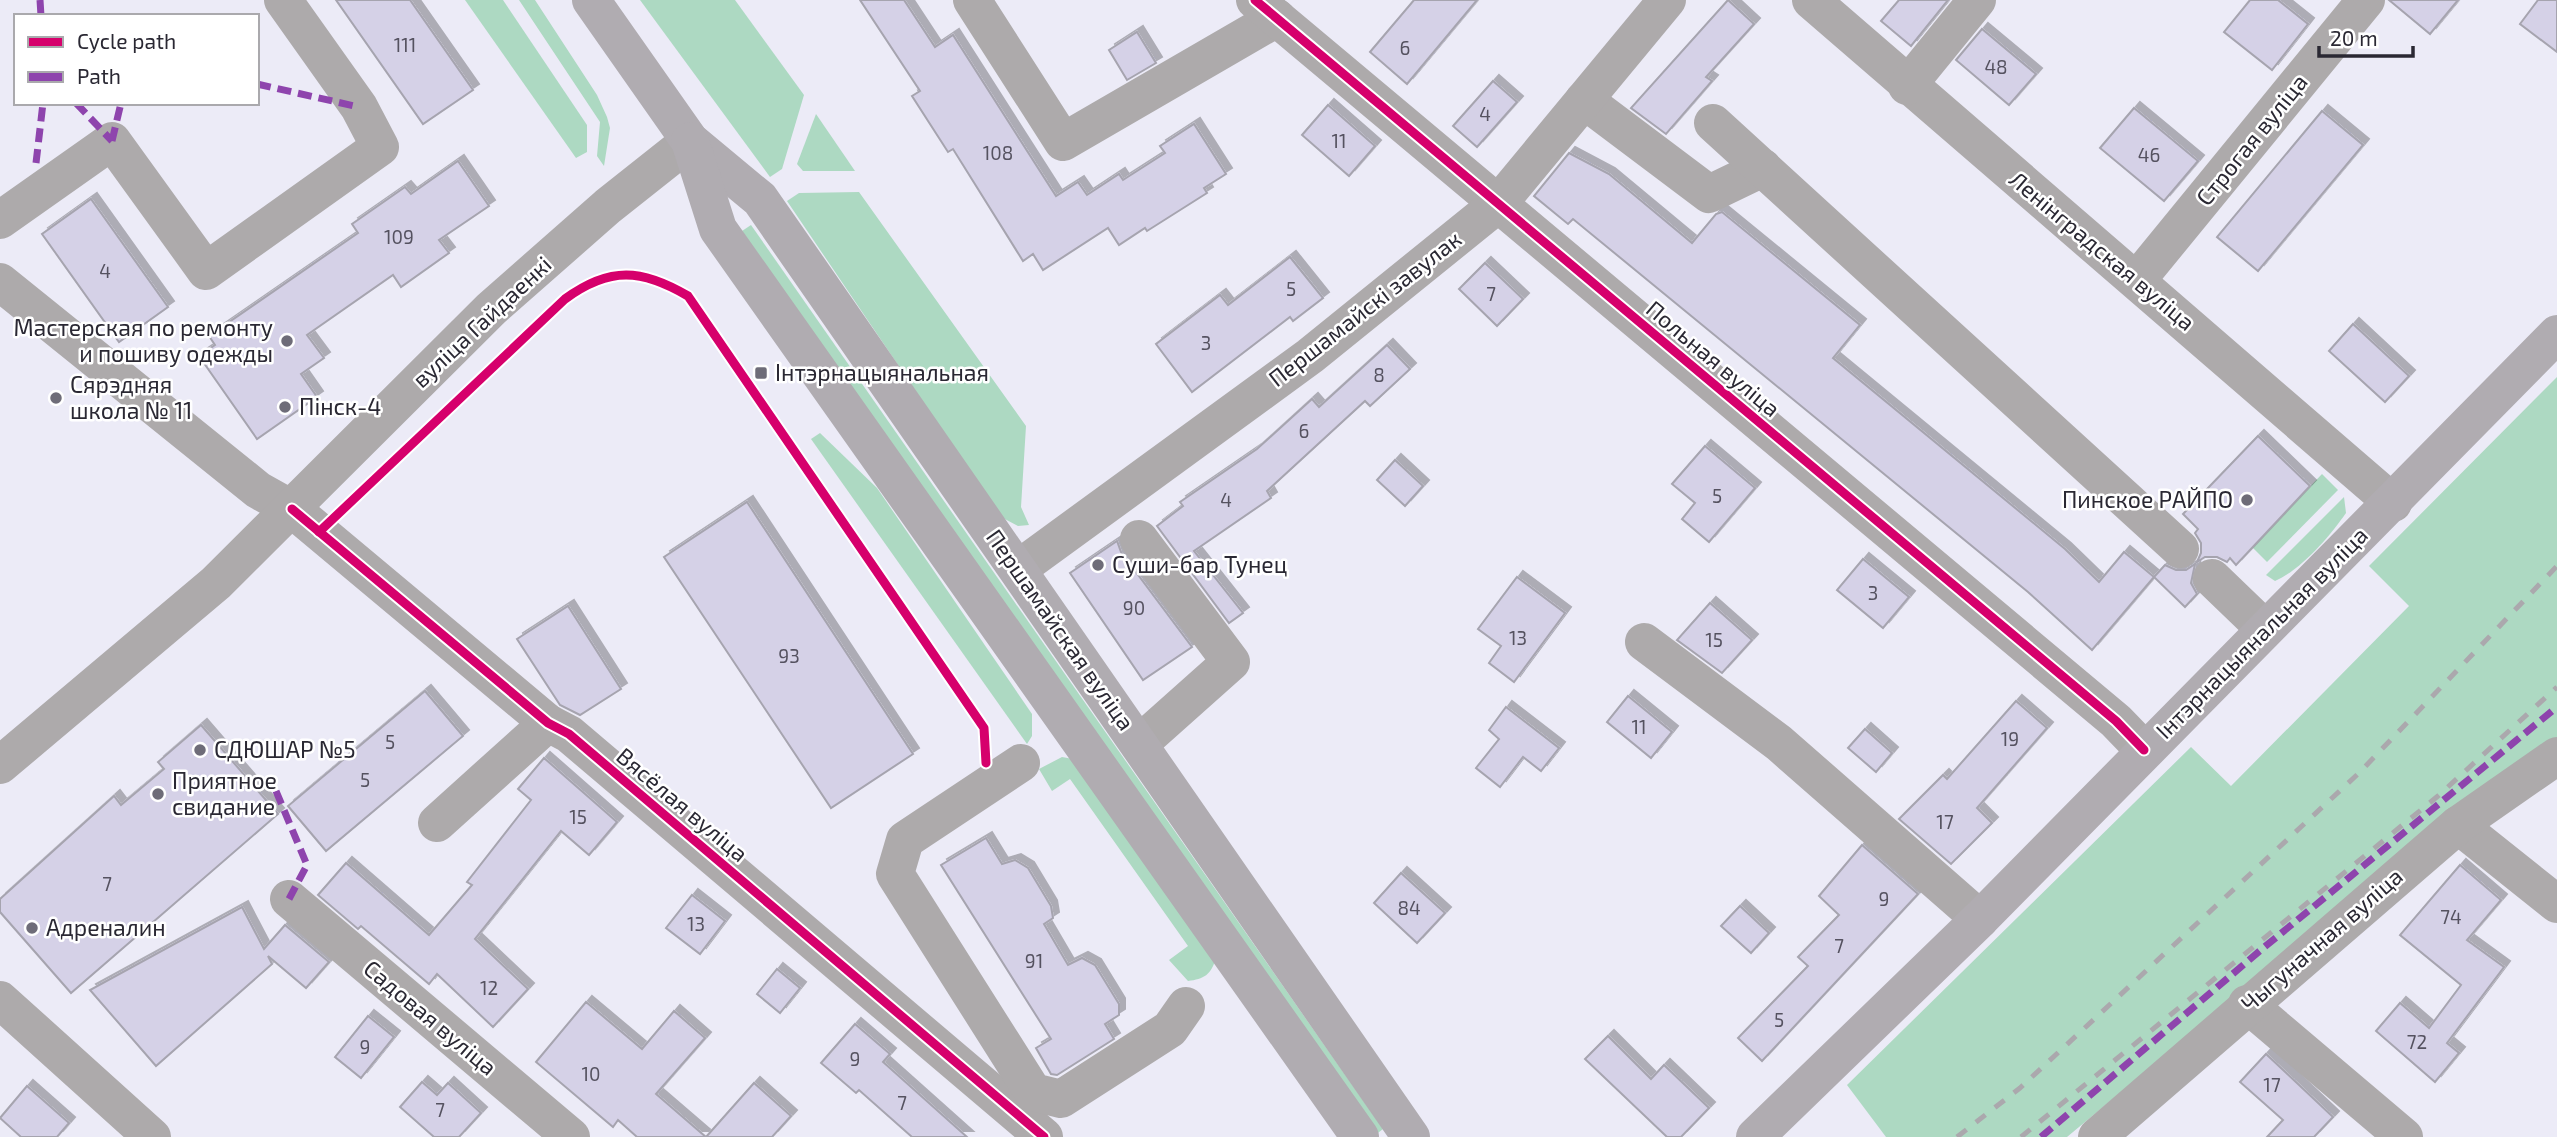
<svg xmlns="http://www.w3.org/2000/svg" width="2557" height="1137" font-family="'Exo 2',sans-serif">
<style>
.green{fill:#add9c2}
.building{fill:#d5d1e7;stroke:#a6a4af;stroke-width:2;filter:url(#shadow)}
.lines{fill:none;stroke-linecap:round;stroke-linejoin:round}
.minor{stroke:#adaaab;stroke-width:38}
.major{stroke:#b0acb1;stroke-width:38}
.rail{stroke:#aba8ad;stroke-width:5;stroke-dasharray:12 12;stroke-linecap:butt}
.quiet{stroke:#8e44ad;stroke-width:7;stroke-dasharray:14 7;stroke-linecap:butt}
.cycleway-casing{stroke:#fff;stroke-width:13}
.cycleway{stroke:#d6006c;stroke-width:9}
.poi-dot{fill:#6e6c78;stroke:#fff;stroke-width:2.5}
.labels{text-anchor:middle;stroke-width:5;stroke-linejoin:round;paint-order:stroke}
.number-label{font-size:19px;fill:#555260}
.street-label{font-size:23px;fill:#2a2833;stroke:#fff}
.poi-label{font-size:23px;fill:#2a2833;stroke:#fff;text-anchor:start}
</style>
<defs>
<filter id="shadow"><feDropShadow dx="6" dy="-6" stdDeviation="0" flood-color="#0004"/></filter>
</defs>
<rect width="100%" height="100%" fill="#ecebf7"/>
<g class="green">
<polygon points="465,0 503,0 587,125 587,152 576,158"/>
<polygon points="519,0 535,0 597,95 607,117 610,128 604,166 597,156 600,122"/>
<polygon points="640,0 735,0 804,95 782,169 770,177"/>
<polygon points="816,114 855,171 803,171 797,164"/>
<polygon points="859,192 1026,426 1021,507 1029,525 1018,526 1001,517 787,201 799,193"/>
<polygon points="751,225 1383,1129 1374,1136 742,231"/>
<polygon points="2557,377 2557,744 2510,768 2067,1137 1886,1137 1847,1085 2191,747 2231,786 2409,606 2369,566"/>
<polygon points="820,433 877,488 1032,714 1032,736 1027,744 811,439"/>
<polygon points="2322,474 2338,490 2267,562 2252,547"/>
<path d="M 2344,497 L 2346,513 C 2329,537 2302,569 2275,581 L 2266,575 Z"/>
<path d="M 1062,757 L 1073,759 L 1216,958 C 1211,975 1204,979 1188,981 L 1169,960 L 1188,946 L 1070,779 L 1052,791 L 1039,769 Z"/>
</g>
<g class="building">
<polygon points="336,0 410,0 473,90 423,124"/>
<polygon points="860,0 904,0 935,47 953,35 1056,196 1078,182 1087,195 1119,174 1123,180 1165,153 1160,146 1194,124 1226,174 1204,188 1207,193 1147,231 1145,228 1119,245 1108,228 1043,270 1033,254 1023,261 953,149 948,152 912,96 920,91"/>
<polygon points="1414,0 1477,0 1407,84 1370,52"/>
<polygon points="1728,0 1754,24 1706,77 1712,81 1666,134 1631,108"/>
<polygon points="1899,0 1948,0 1911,46 1881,21"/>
<polygon points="2250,0 2278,0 2308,24 2272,70 2224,32"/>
<polygon points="2389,0 2458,0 2430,34"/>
<polygon points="2538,0 2557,0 2557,52 2520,24"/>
<polygon points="1982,29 2036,74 2009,105 1956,60"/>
<polygon points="1137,32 1156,63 1127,80 1109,50"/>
<polygon points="1493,81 1517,102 1477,147 1453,126"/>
<polygon points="1328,105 1375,146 1349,176 1302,135"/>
<polygon points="2134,108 2198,161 2164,201 2100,148"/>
<polygon points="2322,111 2363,145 2258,271 2217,237"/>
<polygon points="1569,153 1609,174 1692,243 1716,214 1722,212 1860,325 1833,358 2065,549 2099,582 2124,552 2154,577 2092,650 2028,592 1573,219 1568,224 1534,196"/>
<polygon points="458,161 489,206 439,240 449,253 401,287 393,275 307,335 324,358 301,374 317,397 257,439 199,356 215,345 209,336 358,233 352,224 405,187 411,194"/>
<polygon points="91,199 168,307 119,342 42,234"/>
<polygon points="1290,257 1323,298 1293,321 1290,317 1192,392 1156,344 1220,295 1228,305"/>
<polygon points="1485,263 1523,299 1497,326 1459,289"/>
<polygon points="2353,324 2409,376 2385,402 2329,351"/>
<polygon points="1387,345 1410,369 1370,406 1365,401 1267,491 1271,498 1194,551 1243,613 1229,623 1157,526 1183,506 1180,502 1257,449 1312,399 1319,407"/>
<polygon points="2258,436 2310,486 2236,565 2230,558 2227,562 2217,557 2205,557 2197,562 2201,553 2201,543 2195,533 2198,529 2183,514"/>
<polygon points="1705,446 1755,488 1709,542 1682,519 1695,503 1672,484"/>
<polygon points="1395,460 1423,486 1405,506 1377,480"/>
<polygon points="747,502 913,754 831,808 664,557"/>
<polygon points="1117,541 1121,552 1192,647 1143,680 1070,573"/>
<polygon points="1863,559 1909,597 1883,628 1837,590"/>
<polygon points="2195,564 2191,583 2197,594 2185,607 2154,577 2165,565 2176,570 2186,570"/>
<polygon points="1517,577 1565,613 1514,682 1489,663 1501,646 1478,629"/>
<polygon points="1710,603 1752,640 1722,673 1677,640"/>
<polygon points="568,606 621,689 580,715 560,705 517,639"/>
<polygon points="425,691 463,736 326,851 288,806"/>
<polygon points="1628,696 1672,732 1651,758 1607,722"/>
<polygon points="2016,701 2047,728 1977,808 1992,823 1951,864 1899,819 1943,775 1947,779"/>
<polygon points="1506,707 1559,748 1541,771 1523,757 1500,787 1476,768 1499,739 1489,730"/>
<polygon points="201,725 278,814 71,993 0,912 0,899 114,796 121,805 164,769 158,762"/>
<polygon points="1865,729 1892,753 1876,772 1848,748"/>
<polygon points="544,758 617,822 589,855 561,831 475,939 528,989 493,1027 437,974 429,984 361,926 358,929 318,895 346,863 429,935 472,885 467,882 531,800 518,789"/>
<polygon points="986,838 1002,864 1015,860 1028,868 1051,906 1053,918 1044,924 1068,965 1082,958 1095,965 1119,1004 1119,1015 1105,1024 1114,1039 1057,1075 1051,1074 1036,1048 1051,1039 941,865"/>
<polygon points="1862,845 1918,894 1762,1061 1738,1038 1808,966 1798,957 1839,915 1819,896"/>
<polygon points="2460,865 2501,900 2467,940 2504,967 2447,1043 2459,1053 2435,1082 2376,1031 2400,1003 2429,1028 2461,985 2400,935"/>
<polygon points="1401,873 1445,913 1417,943 1374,903"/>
<polygon points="692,895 725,921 700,954 666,928"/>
<polygon points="1740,906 1769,933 1751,953 1721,926"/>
<polygon points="242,907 264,949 285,925 329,962 306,988 268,956 272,964 156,1066 90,990"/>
<polygon points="777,969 800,988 780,1013 757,994"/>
<polygon points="586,1002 642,1049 674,1011 705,1038 656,1094 706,1137 754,1083 791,1116 772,1137 637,1137 618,1120 613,1127 536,1062"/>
<polygon points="368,1016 394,1037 361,1078 335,1057"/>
<polygon points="855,1024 890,1054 883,1062 967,1137 912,1137 859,1090 856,1093 821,1063"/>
<polygon points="1608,1036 1651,1079 1664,1065 1709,1108 1681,1137 1667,1137 1585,1059"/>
<polygon points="2266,1054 2333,1117 2314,1137 2267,1137 2283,1120 2240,1082"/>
<polygon points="422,1082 437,1095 448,1083 481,1113 459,1137 434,1137 400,1107"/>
<polygon points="27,1086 69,1123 57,1137 21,1137 0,1118"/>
</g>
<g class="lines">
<g class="minor">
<polyline points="972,0 1063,142 1277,18"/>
<polyline points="1255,0 2116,721 2144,750"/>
<polyline points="1811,0 2393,503"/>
<polyline points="1907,86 1977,0"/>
<polyline points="1584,100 1709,194 1763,168"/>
<polyline points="1713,123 2180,549"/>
<polyline points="0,220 112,141 206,271 380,147 359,107 283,0"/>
<polyline points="2137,280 2366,0"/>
<polyline points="0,282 258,490 292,509 548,723 569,734 1044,1137"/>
<polyline points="1018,569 1310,356 1498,204 1667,0"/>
<polyline points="2212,578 2265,629"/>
<polyline points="1644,642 1779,743 1980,919"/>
<polyline points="1139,744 1231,662 1139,539"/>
<polyline points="1021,763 905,840 895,874 1033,1092 1061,1099 1170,1029 1186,1006"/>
<polyline points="0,765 216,583 491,309 608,206 690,141"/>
<polyline points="437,823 548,723"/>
<polyline points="2458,825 2557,904"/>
<polyline points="289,899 571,1137"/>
<polyline points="0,1000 152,1137"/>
<polyline points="2247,1004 2404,1137"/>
<polyline points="2097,1137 2458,825 2557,756"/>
</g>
<g class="major">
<polyline points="591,0 690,141 760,199 1411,1137"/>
<polyline points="690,141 718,229 1360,1137"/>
<polyline points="1755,1137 1980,919 2557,334"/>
</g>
<g class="rail">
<polyline points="1957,1137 2020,1088 2359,773 2557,566"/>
<polyline points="2021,1137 2438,796 2557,687"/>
</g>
<g class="quiet">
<polyline points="40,0 41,16"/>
<polyline points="257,84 359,107"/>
<polyline points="76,103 112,141"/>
<polyline points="112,141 121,103"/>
<polyline points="36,163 43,103"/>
<polyline points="276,791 307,865 289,899"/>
<polyline points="2041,1137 2262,949 2557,707"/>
</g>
<g class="cycleway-casing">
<g id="cycleway">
<polyline points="1255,0 2116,721 2144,750"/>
<polyline points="292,509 548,723 569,734 1044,1137"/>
<path d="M 319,532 L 565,299 C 610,266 642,269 688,296 L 984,728 L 986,763"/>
</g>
</g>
<use href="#cycleway" class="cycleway"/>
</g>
<g class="poi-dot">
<circle cx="287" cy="341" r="7"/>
<rect x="754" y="366" width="14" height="14" rx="3.5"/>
<circle cx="56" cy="398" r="7"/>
<circle cx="285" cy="407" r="7"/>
<circle cx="2247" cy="500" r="7"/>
<circle cx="1098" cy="565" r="7"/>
<circle cx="200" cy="750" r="7"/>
<circle cx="158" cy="794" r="7"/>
<circle cx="32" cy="928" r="7"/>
</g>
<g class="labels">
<g class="number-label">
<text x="405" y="52">111</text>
<text x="1405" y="55">6</text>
<text x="1996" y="74">48</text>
<text x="1485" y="121">4</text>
<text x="1339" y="148">11</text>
<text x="998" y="160">108</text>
<text x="2149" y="162">46</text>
<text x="399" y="244">109</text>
<text x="105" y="278">4</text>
<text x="1291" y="296">5</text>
<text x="1491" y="301">7</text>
<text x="1206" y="350">3</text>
<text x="1379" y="382">8</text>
<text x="1304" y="438">6</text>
<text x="1717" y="503">5</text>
<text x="1226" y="507">4</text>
<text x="1873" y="600">3</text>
<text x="1134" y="615">90</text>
<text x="1518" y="645">13</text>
<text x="1714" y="647">15</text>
<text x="789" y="663">93</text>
<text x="1639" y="734">11</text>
<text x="2010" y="746">19</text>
<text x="390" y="749">5</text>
<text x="365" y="787">5</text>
<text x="578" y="824">15</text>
<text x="1945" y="829">17</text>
<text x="107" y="891">7</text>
<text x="1884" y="906">9</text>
<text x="1409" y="915">84</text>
<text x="2451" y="924">74</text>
<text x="696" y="931">13</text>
<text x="1839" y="953">7</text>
<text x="1034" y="968">91</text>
<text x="489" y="995">12</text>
<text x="1779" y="1027">5</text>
<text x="2417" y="1049">72</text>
<text x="365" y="1054">9</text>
<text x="855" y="1066">9</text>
<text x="591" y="1081">10</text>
<text x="2272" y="1092">17</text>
<text x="902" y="1110">7</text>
<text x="440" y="1117">7</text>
</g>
<g class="street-label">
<text transform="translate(2252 140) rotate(-51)" y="8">Строгая вуліца</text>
<text transform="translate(2102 251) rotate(40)" y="8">Ленінградская вуліца</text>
<text transform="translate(1365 309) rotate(-38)" y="8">Першамайскі завулак</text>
<text transform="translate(482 322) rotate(-43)" y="8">вуліца Гайдаенкі</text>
<text transform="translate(1713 359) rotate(40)" y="8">Польная вуліца</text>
<text transform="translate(1060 630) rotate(55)" y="8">Першамайская вуліца</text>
<text transform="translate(2262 633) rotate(-45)" y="8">Інтэрнацыянальная вуліца</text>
<text transform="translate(682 805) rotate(40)" y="8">Вясёлая вуліца</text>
<text transform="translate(2322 940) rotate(-41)" y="8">Чыгуначная вуліца</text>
<text transform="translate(430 1018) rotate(40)" y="8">Садовая вуліца</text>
</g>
<g class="poi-label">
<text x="273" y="336" text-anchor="end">Мастерская по ремонту<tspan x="273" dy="26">и пошиву одежды</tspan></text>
<text x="775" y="381">Інтэрнацыянальная</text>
<text x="70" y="393">Сярэдняя<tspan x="70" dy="26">школа № 11</tspan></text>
<text x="299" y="415">Пінск-4</text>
<text x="2233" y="508" text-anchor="end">Пинское РАЙПО</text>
<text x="1112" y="573">Суши-бар Тунец</text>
<text x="214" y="758">СДЮШАР №5</text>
<text x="172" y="789">Приятное<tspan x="172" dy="26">свидание</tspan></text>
<text x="46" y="936">Адреналин</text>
</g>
</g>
<rect x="14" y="14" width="245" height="91" fill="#ffffff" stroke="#aaa9ad" stroke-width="2"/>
<rect x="28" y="37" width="35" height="10" fill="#d6006c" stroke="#aaa9ad" stroke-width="2"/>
<text x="77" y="49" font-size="21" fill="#2a2833">Cycle path</text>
<rect x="28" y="72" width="35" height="10" fill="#8e44ad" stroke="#aaa9ad" stroke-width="2"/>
<text x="77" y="84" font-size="21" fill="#2a2833">Path</text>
<path d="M2319 46v10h94v-10" fill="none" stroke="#2a2833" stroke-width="3.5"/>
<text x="2330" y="46" font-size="21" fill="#2a2833" stroke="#ffffff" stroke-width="5" paint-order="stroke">20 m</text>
</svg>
